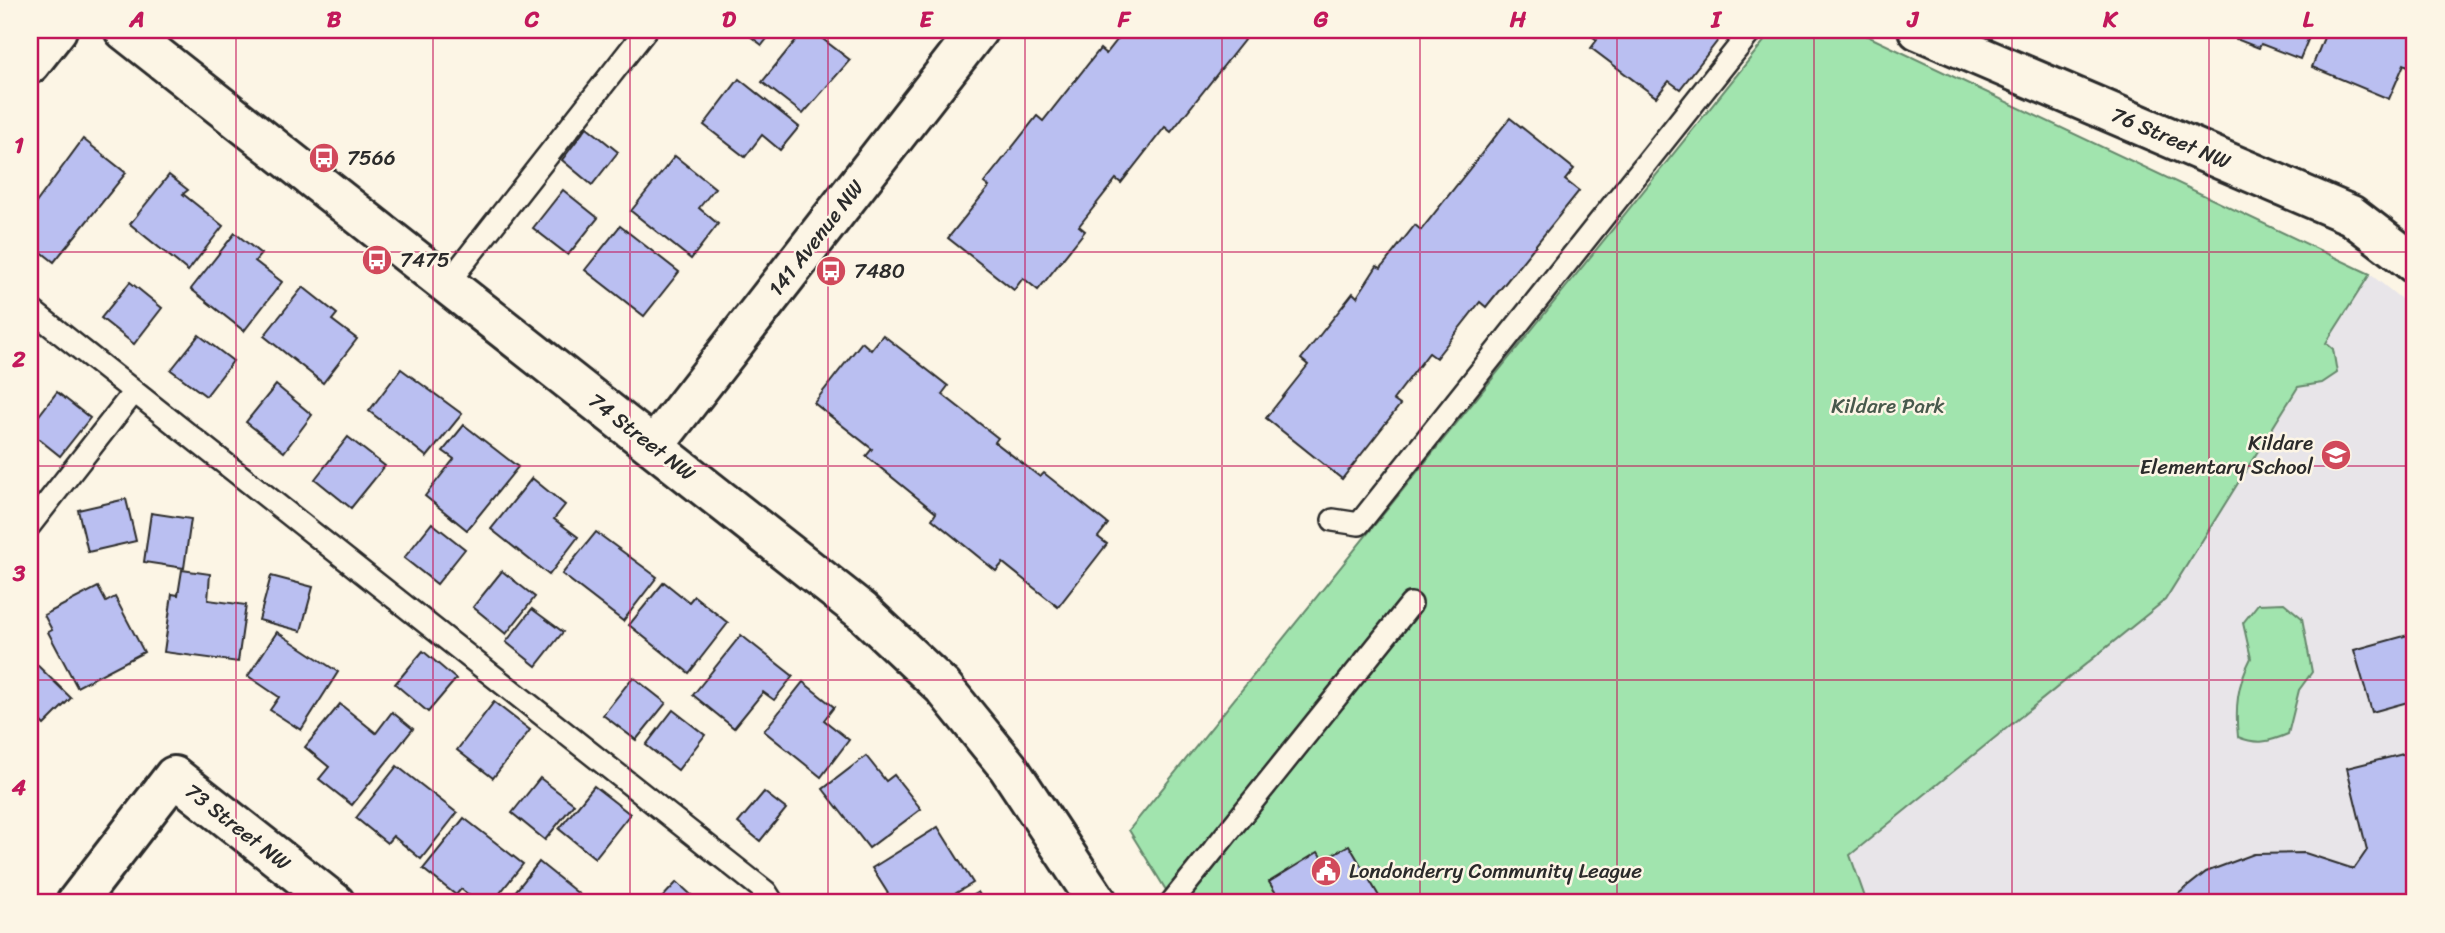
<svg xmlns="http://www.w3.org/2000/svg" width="2445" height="933" font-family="Sriracha,sans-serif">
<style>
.built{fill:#e8e5e9}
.green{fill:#a1e4ae;stroke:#66886c;stroke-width:2}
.building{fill:#babff1;stroke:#2b2b2b;stroke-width:2}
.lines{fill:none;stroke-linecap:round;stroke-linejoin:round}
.service-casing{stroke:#2b2b2b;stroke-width:26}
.minor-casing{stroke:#2b2b2b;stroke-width:44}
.tertiary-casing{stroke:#2b2b2b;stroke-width:44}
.service{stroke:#fcf5e5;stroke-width:21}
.minor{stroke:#fcf5e5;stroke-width:38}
.tertiary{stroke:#fcf5e5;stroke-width:38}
.grid{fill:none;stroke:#c2185b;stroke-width:2;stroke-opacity:0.55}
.labels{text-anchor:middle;stroke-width:5;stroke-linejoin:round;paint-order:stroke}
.street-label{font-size:21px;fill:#2b2b2b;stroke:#fcf5e5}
.poi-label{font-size:21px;fill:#2b2b2b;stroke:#fcf5e5;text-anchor:start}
.park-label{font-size:21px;fill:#48594c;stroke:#fcf5e5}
.neatline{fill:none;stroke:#c2185b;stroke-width:2.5}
.grid-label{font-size:23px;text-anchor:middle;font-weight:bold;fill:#c2185b}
</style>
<rect width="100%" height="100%" fill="#fcf5e5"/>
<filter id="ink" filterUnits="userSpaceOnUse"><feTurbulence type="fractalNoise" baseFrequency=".0143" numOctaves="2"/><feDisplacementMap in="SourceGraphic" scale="14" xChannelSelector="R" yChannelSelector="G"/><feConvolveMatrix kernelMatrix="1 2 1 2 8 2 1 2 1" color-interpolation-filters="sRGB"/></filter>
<g filter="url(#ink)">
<polygon class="built" points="2370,274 2415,310 2415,903 1867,903 1850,855 2165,600"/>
<g class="green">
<polygon points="1773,30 1855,30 2370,274 2326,343 2333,349 2337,373 2322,383 2298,387 2165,600 1850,855 1867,903 1174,903 1129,830"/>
<path d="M 2284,603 L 2302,618 L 2312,672 L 2299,690 L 2288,734 C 2269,742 2257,745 2238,737 C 2235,707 2237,685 2251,658 L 2243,623 L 2258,604 Z"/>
</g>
<g class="building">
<polygon points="742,30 774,30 762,45"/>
<polygon points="804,30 811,30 850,60 803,114 762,82"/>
<polygon points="1125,30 1252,30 1171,132 1165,127 1121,183 1116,179 1079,226 1085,231 1038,290 1023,278 1014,290 948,238 989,187 984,183 1037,116 1043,121 1100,49 1106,54"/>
<polygon points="1584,30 1726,30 1680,89 1669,81 1656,97 1591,48 1597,40"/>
<polygon points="2239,30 2312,30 2300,59 2261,44 2259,48 2236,39"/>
<polygon points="2327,30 2411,30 2415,34 2415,49 2408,66 2404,64 2389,99 2312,67"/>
<polygon points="739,79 799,127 780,150 762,135 745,157 704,125"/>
<polygon points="1510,118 1574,169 1565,180 1579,191 1486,307 1480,302 1436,358 1429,353 1393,400 1400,405 1342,479 1266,418 1308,365 1301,359 1353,293 1357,297 1377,266 1381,268 1415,225 1421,230"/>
<polygon points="587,127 618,152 592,185 562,160"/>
<polygon points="83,139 126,173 54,262 30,243 30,211"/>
<polygon points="675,156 715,188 699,208 718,224 691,259 631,211"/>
<polygon points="169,175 188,190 183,194 223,226 188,271 130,224"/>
<polygon points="563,190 598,218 568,255 533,228"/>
<polygon points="620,226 679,272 644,316 585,270"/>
<polygon points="235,233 261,254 255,261 282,282 244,331 191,289"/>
<polygon points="130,282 162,308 134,344 101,318"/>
<polygon points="303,287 337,314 332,320 357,339 323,383 264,336"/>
<polygon points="199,335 233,361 206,396 171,370"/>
<polygon points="883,335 948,386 942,394 998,438 995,442 1040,477 1044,473 1108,524 1098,537 1107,544 1058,607 1003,563 996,571 932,519 936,513 866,456 872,449 814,403 862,342 871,350"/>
<polygon points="401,369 462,414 427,457 369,411"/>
<polygon points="276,385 312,415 284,452 246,422"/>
<polygon points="57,392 90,418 60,456 30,432 30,427"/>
<polygon points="464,425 518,467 467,530 425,496 454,459 443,451"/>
<polygon points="348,437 385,466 351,508 315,479"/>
<polygon points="532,478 565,505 554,519 578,537 549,575 491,529"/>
<polygon points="126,499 136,541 88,552 78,510"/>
<polygon points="151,513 191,519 184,568 144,562"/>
<polygon points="432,523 465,549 437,584 404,558"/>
<polygon points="596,532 657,577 623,621 562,574"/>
<polygon points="182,570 210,574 208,600 246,605 238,662 164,652 172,594 178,595"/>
<polygon points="502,571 535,597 506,634 473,607"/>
<polygon points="271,576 313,587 301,631 259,620"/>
<polygon points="664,582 689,602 694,596 728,623 689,673 629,625"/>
<polygon points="98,587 106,602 115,597 144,652 77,687 48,632 52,630 44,615"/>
<polygon points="532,609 563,632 536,666 506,642"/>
<polygon points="277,632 338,672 301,730 270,710 279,697 248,676"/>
<polygon points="2415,633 2415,700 2372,712 2354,650"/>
<polygon points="741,635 793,676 774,700 763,692 734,728 693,695"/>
<polygon points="423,651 456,679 428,712 395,684"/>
<polygon points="30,658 71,698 44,725 39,720 30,729"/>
<polygon points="633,677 666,703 636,740 603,715"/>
<polygon points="803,682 834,707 824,720 849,740 821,777 764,731"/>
<polygon points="494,702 530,730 493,778 457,750"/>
<polygon points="340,704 376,733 392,712 413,729 352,805 319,779 329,767 305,747"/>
<polygon points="673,710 705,735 678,770 646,745"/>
<polygon points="2415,751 2415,903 2167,903 2206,872 2254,854 2305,853 2354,869 2367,850 2347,768"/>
<polygon points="866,756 886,781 894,775 921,809 869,848 823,789"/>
<polygon points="397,766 457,813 421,859 393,836 387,843 356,818"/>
<polygon points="540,778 574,804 545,840 512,813"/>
<polygon points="594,786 630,814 595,858 559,829"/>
<polygon points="764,792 786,809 760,841 738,823"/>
<polygon points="464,818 523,864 492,903 479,903 461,889 456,895 423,869"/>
<polygon points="938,827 973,883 948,898 949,903 933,903 927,895 914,903 894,903 872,868"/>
<polygon points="1349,845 1383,903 1282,903 1269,882 1318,852 1323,860"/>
<polygon points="539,862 590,903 506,903"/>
<polygon points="677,882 700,903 657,903"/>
<polygon points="978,892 985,903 960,903"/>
</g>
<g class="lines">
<g class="service-casing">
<g id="service">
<polyline points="447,284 646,30"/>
<polyline points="30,309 766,892 773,903"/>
<polyline points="1333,520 1359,524 1752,30"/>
<polyline points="30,525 134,392"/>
<polyline points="1171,903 1411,604"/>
</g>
</g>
<g class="minor-casing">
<g id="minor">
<polyline points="1918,30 2351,215 2415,264"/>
<polyline points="76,903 174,776 335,903"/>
</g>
</g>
<g class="tertiary-casing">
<g id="tertiary">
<polyline points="124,30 862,611 943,687 1008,767 1098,903"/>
<polyline points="30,64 57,30"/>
<polyline points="654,446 978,30"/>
</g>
</g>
<use href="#service" class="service"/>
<use href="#minor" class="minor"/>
<use href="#tertiary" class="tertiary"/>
</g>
</g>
<path class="grid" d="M 236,30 L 236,903M 433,30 L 433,903M 630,30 L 630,903M 828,30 L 828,903M 1025,30 L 1025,903M 1222,30 L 1222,903M 1420,30 L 1420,903M 1617,30 L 1617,903M 1814,30 L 1814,903M 2012,30 L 2012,903M 2209,30 L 2209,903M 30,252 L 2415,252M 30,466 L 2415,466M 30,680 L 2415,680"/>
<defs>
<g id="bus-disc" transform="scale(1.575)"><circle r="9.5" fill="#d1495b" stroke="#fcf5e5"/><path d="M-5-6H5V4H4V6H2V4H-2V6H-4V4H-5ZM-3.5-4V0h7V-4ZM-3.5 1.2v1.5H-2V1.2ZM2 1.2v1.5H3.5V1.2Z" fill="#fff"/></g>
<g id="school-disc" transform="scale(1.575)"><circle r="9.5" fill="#d1495b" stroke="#fcf5e5"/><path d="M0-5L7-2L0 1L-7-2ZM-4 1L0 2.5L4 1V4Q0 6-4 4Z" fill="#fff"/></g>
<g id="civic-disc" transform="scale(1.575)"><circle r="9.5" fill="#d1495b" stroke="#fcf5e5"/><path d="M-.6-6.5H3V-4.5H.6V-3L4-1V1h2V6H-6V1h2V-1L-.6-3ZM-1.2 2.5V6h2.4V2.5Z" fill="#fff"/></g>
</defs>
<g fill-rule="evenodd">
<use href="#bus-disc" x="324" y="158"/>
<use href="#bus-disc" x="377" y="260"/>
<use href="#bus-disc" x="831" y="271"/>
<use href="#school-disc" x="2336" y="455"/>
<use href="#civic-disc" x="1326" y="871"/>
</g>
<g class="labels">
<g class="street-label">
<text transform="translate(2171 138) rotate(23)" y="7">76 Street NW</text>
<text transform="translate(816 238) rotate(-52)" y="7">141 Avenue NW</text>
<text transform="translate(642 437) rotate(38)" y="7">74 Street NW</text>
<text transform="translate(238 827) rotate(38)" y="7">73 Street NW</text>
</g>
<g class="poi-label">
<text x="347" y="165">7566</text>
<text x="400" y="267">7475</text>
<text x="854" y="278">7480</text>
<text x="2313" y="450" text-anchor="end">Kildare<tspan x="2313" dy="24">Elementary School</tspan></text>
<text x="1349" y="878">Londonderry Community League</text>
</g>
<g class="park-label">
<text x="1888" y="413">Kildare Park</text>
</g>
</g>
<rect width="2445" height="933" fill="none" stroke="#fcf5e5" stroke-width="77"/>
<rect x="38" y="38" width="2368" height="856" class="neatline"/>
<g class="grid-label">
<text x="137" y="27">A</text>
<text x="334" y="27">B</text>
<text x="532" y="27">C</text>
<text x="729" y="27">D</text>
<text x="926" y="27">E</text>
<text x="1124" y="27">F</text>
<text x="1321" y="27">G</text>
<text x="1518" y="27">H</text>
<text x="1716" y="27">I</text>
<text x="1913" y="27">J</text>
<text x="2110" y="27">K</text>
<text x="2308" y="27">L</text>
<text x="19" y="153">1</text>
<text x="19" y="367">2</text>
<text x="19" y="581">3</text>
<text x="19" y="795">4</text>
</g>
</svg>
